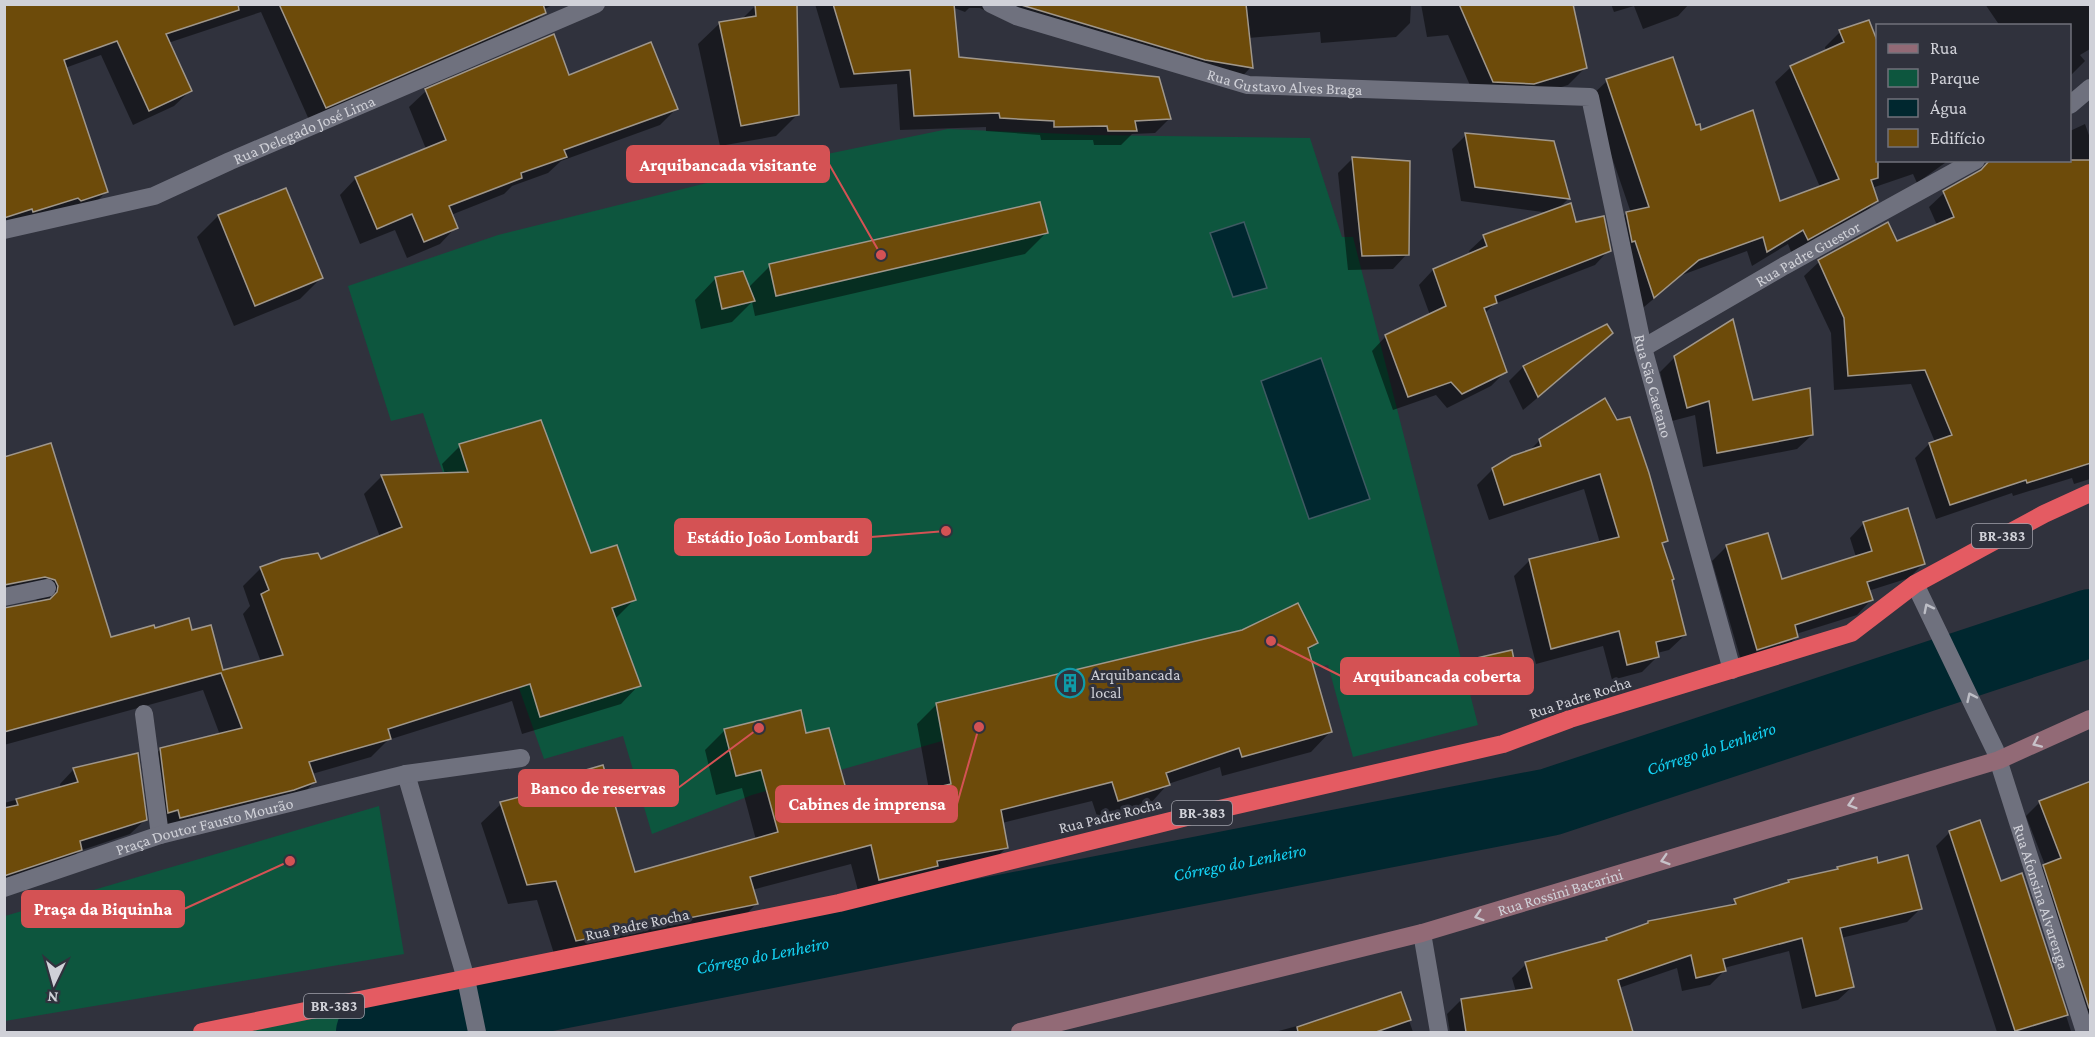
<svg xmlns="http://www.w3.org/2000/svg" width="2095" height="1037" font-family="'Crimson Pro',serif">
<style>
.green{fill:#0d563e}
.water{fill:#00272f;stroke:#3e5a62;stroke-width:1.5}
.shadow{fill:#0007}
.lines{fill:none;stroke-linecap:round;stroke-linejoin:round}
.river{stroke:#00272f;stroke-width:68}
.building{fill:#6d4b0a;stroke:#a0978b;stroke-width:1.5}
.street{stroke:#6f717e;stroke-width:18}
.secondary{stroke:#926a76;stroke-width:18}
.highway{stroke:#e45b62;stroke-width:18}
.oneway{stroke:#bdbec6}
.oneway2{stroke:#c7c2c9}
.labels{text-anchor:middle;stroke-width:6;stroke-linejoin:round;paint-order:stroke}
.shield{fill:#30323d;stroke:#a0a1aa;stroke-width:1.5}
.shield-label{font-size:15px;font-weight:bold;fill:#d0d1d8}
.street-label{font-size:16px;fill:#d0d1d8;stroke:#30323d}
.poi-label{font-size:16px;fill:#d0d1d8;stroke:#30323d;text-anchor:start}
.water-label{font-size:18px;font-style:italic;fill:#15d4f6;stroke:#30323d}
.leader{fill:none;stroke:#d45254;stroke-width:2}
.callout-dot{fill:#d45254;stroke:#30323d;stroke-width:2}
.callout{fill:#d45254;stroke:#d45254;stroke-width:2}
.callout-label{font-size:18px;text-anchor:middle;font-weight:bold;fill:#fff}
</style>
<rect width="100%" height="100%" fill="#30323d"/>
<g class="green">
<polygon points="948,129 1090,135 1310,138 1342,237 1353,237 1478,725 1353,757 1328,665 1016,720 752,795 652,834 623,736 544,759 435,450 423,413 391,421 348,286 498,235 803,159"/>
<polygon points="379,806 404,954 5,1021 5,916"/>
<polygon points="444,992 452,1032 215,1032"/>
</g>
<g class="water">
<polygon points="1244,222 1267,288 1233,297 1210,233"/>
<polygon points="1321,358 1370,499 1309,519 1261,381"/>
</g>
<g class="shadow">
<polygon points="4,4 554,4 543,10 544,13 529,28 310,122 261,12 168,43 190,91 174,106 133,125 101,55 65,68 106,192 91,207 4,227"/>
<polygon points="815,4 880,4 958,58 1169,119 1155,133 1132,134 1121,145 1094,145 1093,140 1041,140 1040,135 986,131 986,127 900,130 897,84 840,88"/>
<polygon points="944,4 1411,4 1410,23 1396,37 1321,43 1320,32 1248,38 1251,67 1237,82 1005,20 980,8 969,8 965,12"/>
<polygon points="1421,4 1571,4 1585,68 1568,85 1515,101 1476,99 1448,35 1427,37"/>
<polygon points="1611,4 1689,4 1678,16 1643,29 1634,6 1614,12"/>
<polygon points="1985,4 2090,4 2090,49 2080,55 2085,61 2070,76 2070,26 2000,26"/>
<polygon points="756,5 798,114 776,136 720,146 698,44 720,23 741,20"/>
<polygon points="1868,22 1878,160 1949,160 1917,183 1913,174 1872,188 1877,201 1861,216 1792,254 1788,244 1752,266 1747,251 1682,275 1638,312 1611,229 1627,213 1631,213 1591,96 1607,81 1695,127 1779,202 1820,187 1775,82 1791,67 1826,52 1825,47 1840,32"/>
<polygon points="568,77 676,109 660,125 561,161 548,173 512,186 504,194 451,215 456,227 440,244 407,258 395,230 360,244 340,195 356,178 426,149 409,107 426,91"/>
<polygon points="2085,124 2090,138 2090,479 2074,484 2072,478 2013,496 2012,493 1936,519 1915,458 1929,444 1935,442 1911,384 1834,390 1831,333 1804,276 1819,262 1887,224 1896,243 1937,225 1929,207 1944,193 1976,174 1988,163 2070,160 2070,131"/>
<polygon points="1466,135 1553,143 1568,199 1557,210 1609,250 1595,265 1494,304 1484,314 1506,371 1491,386 1447,408 1436,395 1393,410 1372,351 1386,336 1430,315 1419,285 1433,270 1470,255 1469,251 1484,237 1550,213 1461,201 1452,149"/>
<polygon points="1352,159 1408,162 1407,254 1393,269 1348,270 1338,173"/>
<polygon points="285,190 321,278 300,299 234,326 197,237 218,216"/>
<polygon points="1046,233 1025,254 755,316 752,302 732,322 701,329 695,300 716,278 748,288 770,266"/>
<polygon points="1611,333 1596,348 1523,410 1509,381 1523,367"/>
<polygon points="1675,357 1752,401 1812,435 1797,449 1703,467 1695,415 1672,421 1660,372"/>
<polygon points="1605,400 1666,540 1661,545 1685,635 1669,650 1657,653 1658,656 1642,672 1612,680 1603,646 1536,664 1514,576 1530,560 1600,543 1584,489 1489,520 1477,485 1493,469 1528,452 1540,440"/>
<polygon points="460,446 590,555 634,600 616,618 639,685 621,704 522,734 512,701 388,740 371,757 312,774 315,782 296,800 162,836 142,767 161,749 220,735 203,690 4,745 4,609 39,603 33,595 4,599 4,502 110,639 154,630 191,632 222,671 261,662 243,614 250,606 243,586 261,568 320,561 380,537 364,494 382,476 445,474 442,464"/>
<polygon points="1864,523 1923,564 1909,578 1868,591 1871,600 1857,615 1796,634 1797,637 1782,651 1742,664 1712,561 1727,546 1781,581 1856,557 1850,538"/>
<polygon points="1316,643 1307,652 1330,732 1311,752 1222,776 1220,767 1168,784 1149,805 1098,819 1092,801 1002,823 1006,848 987,867 860,898 851,864 752,890 756,904 737,924 556,960 537,900 508,904 481,823 501,804 516,800 528,788 633,874 756,840 742,788 716,795 705,750 725,730 805,735 849,809 929,790 917,724 937,704"/>
<polygon points="74,769 145,820 130,834 79,851 66,864 4,885 4,803 61,788 60,784"/>
<polygon points="2090,782 2090,1032 2031,879 2045,865 2026,816 2040,802"/>
<polygon points="1950,832 2000,883 2021,875 2071,1031 2069,1032 1997,1032 1936,846"/>
<polygon points="1877,865 1921,908 1907,922 1841,938 1853,986 1838,1000 1802,1009 1789,951 1724,968 1724,971 1710,985 1682,991 1677,968 1619,988 1632,1032 1450,1032 1447,1014 1461,1000 1516,992 1512,978 1526,964 1604,942 1607,939 1728,907 1735,901 1786,885 1789,881 1835,871 1838,868"/>
<polygon points="1400,994 1413,1032 1275,1032 1341,1014"/>
</g>
<g class="lines">
<path class="river" id="s1" d="M 370,1032 L 1550,802 L 2090,623"/>
</g>
<g class="building">
<polygon points="4,4 238,4 239,10 166,34 192,91 149,111 117,41 64,60 108,192 81,201 78,198 33,212 32,209 4,218"/>
<polygon points="279,4 543,4 546,13 326,108"/>
<polygon points="755,4 797,4 799,115 741,126 719,22 756,16"/>
<polygon points="833,4 954,4 959,57 1159,77 1171,119 1135,121 1137,131 1108,131 1107,126 1054,127 1054,121 1000,118 999,113 914,116 910,70 854,74"/>
<polygon points="1018,4 1246,4 1253,68 1205,60"/>
<polygon points="1459,4 1573,4 1587,68 1534,84 1493,82"/>
<polygon points="1869,20 1878,43 1878,178 1871,180 1878,201 1808,240 1803,230 1767,252 1763,237 1699,260 1654,298 1635,241 1632,242 1626,212 1649,207 1606,79 1673,57 1696,125 1700,124 1701,130 1753,110 1780,201 1839,179 1790,66 1844,42 1839,30"/>
<polygon points="554,34 569,75 651,42 678,109 564,150 567,157 521,173 522,178 449,206 458,228 424,242 412,214 377,229 355,177 446,140 425,89"/>
<polygon points="1465,133 1554,141 1570,199 1475,187"/>
<polygon points="1352,157 1410,161 1409,255 1362,256"/>
<polygon points="1990,160 2091,160 2091,463 2027,483 2026,480 1950,505 1929,443 1952,435 1925,370 1848,376 1844,318 1818,260 1888,222 1897,241 1954,217 1943,191 1981,170"/>
<polygon points="286,188 323,278 255,306 218,215"/>
<polygon points="1040,202 1048,233 776,296 769,264"/>
<polygon points="1571,203 1576,222 1604,216 1611,251 1495,296 1497,303 1484,308 1507,372 1462,394 1451,382 1408,397 1385,335 1446,306 1433,269 1487,246 1483,235"/>
<polygon points="743,271 755,301 722,309 715,277"/>
<polygon points="1733,319 1753,400 1810,388 1813,435 1717,453 1709,401 1687,408 1674,356"/>
<polygon points="1607,324 1613,333 1538,397 1523,366"/>
<polygon points="1605,398 1617,420 1630,417 1649,473 1668,541 1662,543 1674,579 1672,580 1686,635 1656,642 1659,657 1627,665 1619,631 1551,649 1529,559 1619,537 1600,474 1504,505 1492,468 1512,456 1541,446 1539,439"/>
<polygon points="541,420 591,553 617,545 636,600 612,608 641,686 540,717 530,684 388,729 391,739 309,762 316,782 294,790 180,818 178,810 168,813 160,748 242,728 221,673 4,732 4,608 50,599 57,592 58,586 55,580 45,577 4,585 4,457 51,443 111,637 154,625 155,628 189,618 192,630 211,625 223,670 283,655 261,594 269,590 260,567 282,559 318,553 321,559 402,527 381,475 468,472 459,444"/>
<polygon points="1908,508 1925,564 1867,582 1873,600 1795,625 1798,637 1757,650 1726,545 1768,533 1782,579 1872,551 1863,522"/>
<polygon points="1298,603 1318,643 1308,648 1332,732 1242,757 1239,748 1166,773 1170,785 1118,801 1112,782 1001,810 1008,848 937,861 938,866 879,880 871,845 750,877 758,904 576,941 556,881 527,885 500,802 527,795 527,787 603,765 635,872 778,832 761,770 736,776 724,729 801,710 806,733 829,728 851,807 951,784 936,703 1242,630"/>
<polygon points="1512,650 1518,679 1478,687 1472,659"/>
<polygon points="138,753 147,820 80,841 82,850 4,876 4,808 18,805 16,799 78,782 73,768"/>
<polygon points="2091,781 2091,1008 2089,1008 2043,865 2061,858 2039,801"/>
<polygon points="1980,820 2001,881 2022,873 2068,1015 2015,1031 1949,831"/>
<polygon points="1908,855 1922,909 1840,928 1854,987 1816,996 1802,938 1723,959 1726,971 1696,978 1691,955 1618,980 1633,1032 1466,1032 1461,999 1532,988 1525,962 1607,940 1606,938 1648,923 1648,921 1736,904 1734,899 1789,882 1788,880 1838,869 1837,867 1877,857 1878,863"/>
<polygon points="1401,992 1411,1020 1376,1032 1298,1032 1297,1027"/>
</g>
<g class="lines">
<g class="street">
<path id="s2" d="M 991,4 L 1016,16 L 1248,85 L 1590,97 L 1643,348 L 1732,670"/>
<polyline points="2070,105 2090,88"/>
<path id="s3" d="M 4,230 L 154,196 L 230,161 L 596,4"/>
<path id="s4" d="M 1643,348 L 1784,266 L 1976,160"/>
<path id="s5" d="M 1915,584 L 1995,750 L 2085,1032"/>
<polyline points="4,597 47,588"/>
<polyline points="144,714 160,835"/>
<polyline points="406,774 466,979 477,1032"/>
<path id="s6" d="M 4,888 L 160,835 L 406,774 L 521,758"/>
<polyline points="1422,933 1439,1032"/>
</g>
<path class="secondary" id="s7" d="M 1020,1032 L 1422,933 L 1999,760 L 2090,719"/>
<polyline class="highway" points="202,1032 839,903 1211,811 1503,744 1570,719 1851,633 1915,584 2044,514 2090,493"/>
</g>
<defs><path id="oneway-chevron" d="M-2-3.5L2.5 0L-2 3.5" fill="none" stroke-width="1.6" stroke-linecap="round" stroke-linejoin="round" transform="scale(1.5)"/></defs>
<g class="oneway">
<use href="#oneway-chevron" transform="translate(1928 608) rotate(-117)"/>
<use href="#oneway-chevron" transform="translate(1971 697) rotate(-115)"/>
</g>
<g class="oneway2">
<use href="#oneway-chevron" transform="translate(2037 743) rotate(156)"/>
<use href="#oneway-chevron" transform="translate(1852 804) rotate(163)"/>
<use href="#oneway-chevron" transform="translate(1665 860) rotate(163)"/>
<use href="#oneway-chevron" transform="translate(1479 916) rotate(163)"/>
</g>
<defs>
<g id="building-ring" transform="scale(1.5)"><circle r="9.5" fill="#30323d" stroke="#0f9aa8" stroke-width="1.5"/><path d="M-4-6H4V6H1V3H-1V6H-4ZM-2.5-4.3h1.7v1.8h-1.7ZM.8-4.3h1.7v1.8H.8ZM-2.5-1h1.7V.8h-1.7ZM.8-1h1.7V.8H.8Z" fill="#0f9aa8"/></g>
</defs>
<g fill-rule="evenodd">
<use href="#building-ring" x="1070" y="683"/>
</g>
<g class="labels">
<g class="shield">
<rect x="1972" y="524" width="60" height="24" rx="4.5"/>
<rect x="1172" y="801" width="60" height="24" rx="4.5"/>
<rect x="304" y="994" width="60" height="24" rx="4.5"/>
</g>
<g class="shield-label">
<text x="2002" y="541">BR-383</text>
<text x="1202" y="818">BR-383</text>
<text x="334" y="1011">BR-383</text>
</g>
<g class="street-label">
<text dy="6" stroke="none"><textPath href="#s2" startOffset="306">Rua Gustavo Alves Braga</textPath></text>
<text dy="6" stroke="none"><textPath href="#s3" startOffset="318">Rua Delegado José Lima</textPath></text>
<text dy="6" stroke="none"><textPath href="#s4" startOffset="190">Rua Padre Guestor</textPath></text>
<text dy="6" stroke="none"><textPath href="#s2" startOffset="908">Rua São Caetano</textPath></text>
<text transform="translate(1580 697) rotate(-18)" y="6">Rua Padre Rocha</text>
<text transform="translate(1110 815) rotate(-14)" y="6">Rua Padre Rocha</text>
<text dy="6" stroke="none"><textPath href="#s6" startOffset="210">Praça Doutor Fausto Mourão</textPath></text>
<text dy="6" stroke="none"><textPath href="#s7" startOffset="558">Rua Rossini Bacarini</textPath></text>
<text dy="6" stroke="none"><textPath href="#s5" startOffset="338">Rua Afonsina Alvarenga</textPath></text>
<text transform="translate(637 924) rotate(-12)" y="6">Rua Padre Rocha</text>
</g>
<g class="poi-label">
<text x="1091" y="680">Arquibancada<tspan x="1091" dy="18">local</tspan></text>
</g>
<g class="water-label">
<text dy="6" stroke="none"><textPath href="#s1" startOffset="1372">Córrego do Lenheiro</textPath></text>
<text dy="6" stroke="none"><textPath href="#s1" startOffset="886">Córrego do Lenheiro</textPath></text>
<text dy="6" stroke="none"><textPath href="#s1" startOffset="400">Córrego do Lenheiro</textPath></text>
</g>
</g>
<path class="leader" d="M881 255L829 164M946 531L871 537M1271 641L1341 676M759 728L678 788M979 727L957 804M290 861L184 909"/>
<g class="callout-dot">
<circle cx="881" cy="255" r="6"/>
<circle cx="946" cy="531" r="6"/>
<circle cx="1271" cy="641" r="6"/>
<circle cx="759" cy="728" r="6"/>
<circle cx="979" cy="727" r="6"/>
<circle cx="290" cy="861" r="6"/>
</g>
<g class="callout">
<rect x="627" y="146" width="202" height="36" rx="6"/>
<rect x="675" y="519" width="196" height="36" rx="6"/>
<rect x="1341" y="658" width="192" height="36" rx="6"/>
<rect x="519" y="770" width="159" height="36" rx="6"/>
<rect x="776" y="786" width="181" height="36" rx="6"/>
<rect x="22" y="891" width="162" height="36" rx="6"/>
</g>
<g class="callout-label">
<text x="728" y="171">Arquibancada visitante</text>
<text x="773" y="543">Estádio João Lombardi</text>
<text x="1437" y="682">Arquibancada coberta</text>
<text x="598" y="794">Banco de reservas</text>
<text x="867" y="810">Cabines de imprensa</text>
<text x="103" y="915">Praça da Biquinha</text>
</g>
<rect width="2095" height="1037" fill="none" stroke="#d0d1d8" stroke-width="12"/>
<rect x="1876" y="24" width="195" height="138" fill="#30323d" stroke="#70727b" stroke-width="1.5"/>
<rect x="1888" y="44" width="30" height="9" fill="#926a76" stroke="#70727b" stroke-width="1.5"/>
<text x="1930" y="54" font-size="18" fill="#d0d1d8">Rua</text>
<rect x="1888" y="69" width="30" height="18" fill="#0d563e" stroke="#70727b" stroke-width="1.5"/>
<text x="1930" y="84" font-size="18" fill="#d0d1d8">Parque</text>
<rect x="1888" y="99" width="30" height="18" fill="#00272f" stroke="#70727b" stroke-width="1.5"/>
<text x="1930" y="114" font-size="18" fill="#d0d1d8">Água</text>
<rect x="1888" y="129" width="30" height="18" fill="#6d4b0a" stroke="#70727b" stroke-width="1.5"/>
<text x="1930" y="144" font-size="18" fill="#d0d1d8">Edifício</text>
<g transform="translate(54 983) rotate(185)" stroke="#30323d" stroke-width="4.5" paint-order="stroke">
<path d="M0-4.5L10 22L0 15L-10 22Z" fill="#d0d1d8"/>
<text y="-9" font-size="16" font-weight="bold" text-anchor="middle" fill="#d0d1d8">N</text>
</g>
</svg>
